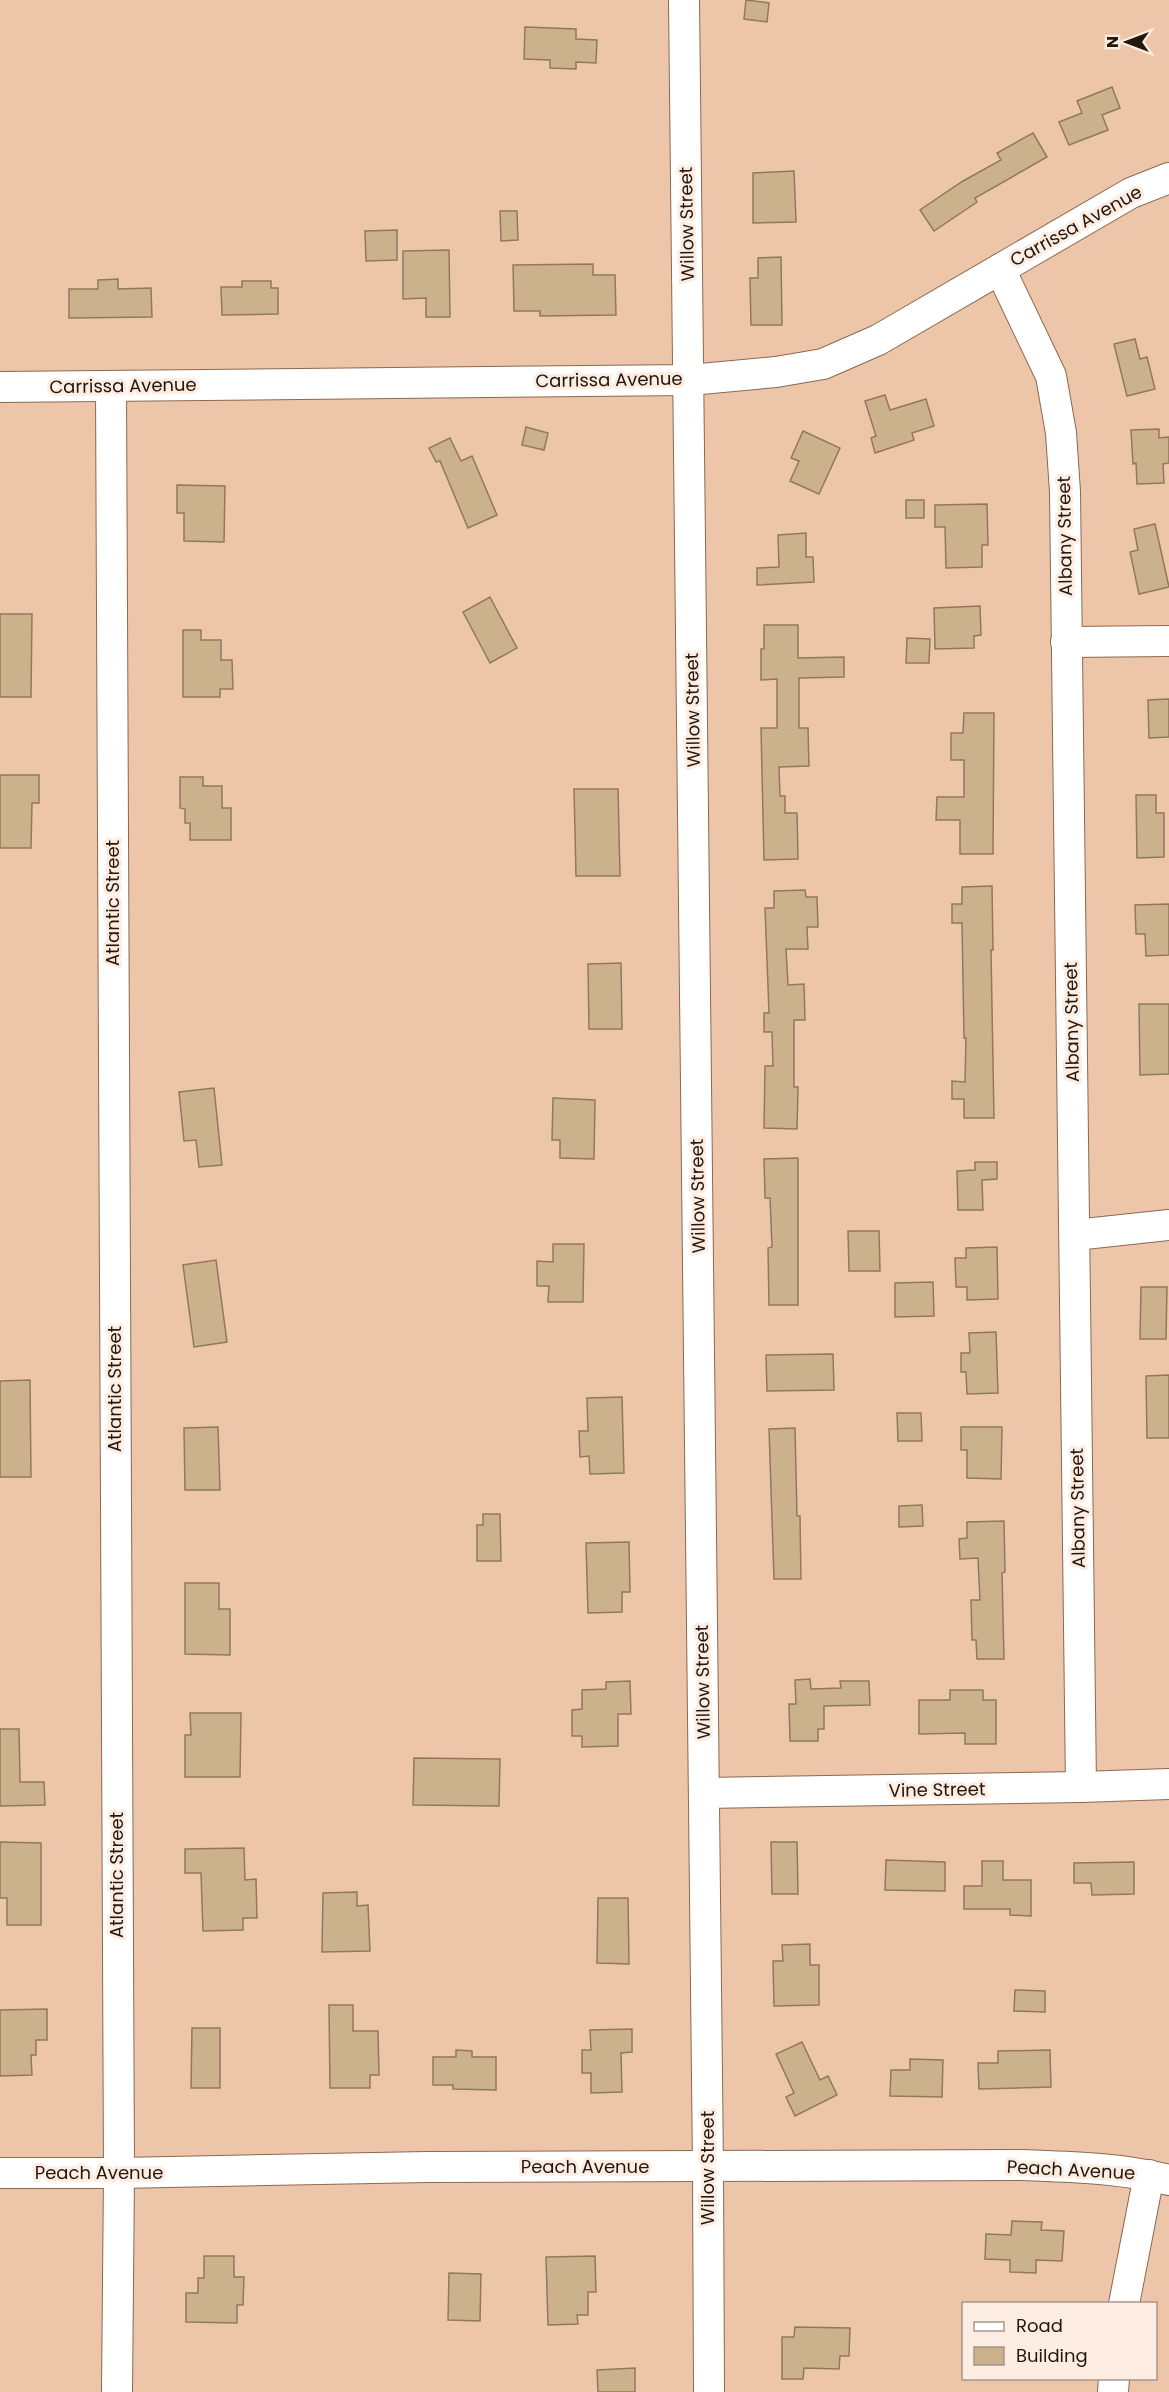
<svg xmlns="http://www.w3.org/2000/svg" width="1169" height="2392" font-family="Poppins,sans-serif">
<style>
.building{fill:#cbb18c;stroke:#927a57;stroke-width:1.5}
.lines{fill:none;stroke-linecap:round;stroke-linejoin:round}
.minor-casing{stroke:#8b6950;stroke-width:32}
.minor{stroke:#fff;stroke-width:30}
.labels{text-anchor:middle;stroke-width:6;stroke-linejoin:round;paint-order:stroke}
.street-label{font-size:18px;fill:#24170c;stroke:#fcece1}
</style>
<rect width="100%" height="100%" fill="#edc6aa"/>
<g class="building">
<polygon points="746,0 769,3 767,22 744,19"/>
<polygon points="525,27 576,29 576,39 597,40 596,63 576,62 576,69 550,68 550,60 524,59"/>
<polygon points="1112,87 1120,108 1102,115 1108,130 1069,145 1059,122 1082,113 1077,101"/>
<polygon points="1033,133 1047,157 975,198 977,202 934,231 920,210 963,181 1001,160 997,153"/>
<polygon points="794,171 796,222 753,223 753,173"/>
<polygon points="500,211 517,211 518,240 501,241"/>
<polygon points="397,230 397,260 366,261 365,231"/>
<polygon points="449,250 450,317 426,317 426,298 403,299 403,251"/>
<polygon points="781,257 782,325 751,325 750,278 758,278 758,258"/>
<polygon points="593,264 593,275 615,275 616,315 540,316 540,311 514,311 513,265"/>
<polygon points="118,279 118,289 151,288 152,317 69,318 69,289 98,289 98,280"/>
<polygon points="242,281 271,281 271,288 278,288 278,314 222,315 221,287 242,287"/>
<polygon points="1135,339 1140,359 1147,357 1155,389 1127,396 1114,344"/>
<polygon points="885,395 890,410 926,399 934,426 912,433 914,440 875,453 871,438 876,436 865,401"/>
<polygon points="526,427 548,433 544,450 522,445"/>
<polygon points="1159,429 1159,438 1169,437 1169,463 1163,464 1164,483 1137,484 1136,463 1133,464 1131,430"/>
<polygon points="803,431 840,448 819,494 790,481 799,461 791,458"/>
<polygon points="450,438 461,461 472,456 497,515 468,528 440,461 436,462 429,448"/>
<polygon points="177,485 225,486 224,542 184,541 184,513 177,513"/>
<rect x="906" y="500" width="18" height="18"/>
<polygon points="987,504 988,545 982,545 982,567 946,568 945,527 935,527 935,505"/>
<polygon points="1155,524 1169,587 1139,594 1130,552 1138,550 1134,529"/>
<polygon points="806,533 806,557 813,557 814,582 757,585 757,568 779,567 778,535"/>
<polygon points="490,597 517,648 490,663 463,612"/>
<polygon points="980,606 981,635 974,636 974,648 935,649 934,608"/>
<polygon points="0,614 32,614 31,697 0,697"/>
<polygon points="764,625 798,625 798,658 844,657 844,677 799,678 799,728 808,728 809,766 779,767 780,796 785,796 785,813 797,813 798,859 764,860 761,728 777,728 777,679 761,680 761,649 764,649"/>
<polygon points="183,630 201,630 201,640 221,640 221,660 232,660 233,689 220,689 220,697 183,697"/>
<polygon points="907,638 930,639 929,663 906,663"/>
<polygon points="1169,699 1169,737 1149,738 1148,700"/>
<polygon points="964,713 994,713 993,854 960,854 960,820 936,820 937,797 964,797 964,760 951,760 951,733 963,733"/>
<polygon points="0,775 39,775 39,803 32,803 31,848 0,848"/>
<polygon points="180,777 203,777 203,786 222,786 222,808 231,808 231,840 190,840 190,823 185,823 185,809 180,808"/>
<polygon points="574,789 618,789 620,876 576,876"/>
<polygon points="1136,795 1156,795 1156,813 1164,813 1164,857 1137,858"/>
<polygon points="992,886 993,950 991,950 994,1118 964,1118 964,1099 952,1099 952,1081 965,1082 966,1038 964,1038 962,923 952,923 952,904 962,904 962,887"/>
<polygon points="805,890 806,897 817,897 818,927 807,927 808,949 786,949 788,985 804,984 805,1020 794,1020 794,1087 798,1087 797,1129 764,1128 765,1066 773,1066 772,1032 764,1032 764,1013 769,1013 765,908 774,908 774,891"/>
<polygon points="1169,904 1169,955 1146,956 1145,934 1136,934 1135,905"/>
<polygon points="621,963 622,1029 589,1029 588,964"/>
<polygon points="1139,1004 1169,1004 1169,1074 1140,1075"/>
<polygon points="214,1088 222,1165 199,1167 196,1140 184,1141 179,1092"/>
<polygon points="553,1098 595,1100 594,1159 560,1158 560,1140 552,1140"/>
<polygon points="798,1158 798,1305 769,1305 768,1248 772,1247 770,1198 765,1198 764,1159"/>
<polygon points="975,1162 997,1162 997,1179 982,1180 983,1210 958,1210 957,1171 975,1170"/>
<polygon points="848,1231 879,1231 880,1271 849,1271"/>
<polygon points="553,1244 584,1244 583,1302 548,1302 549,1286 537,1286 537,1261 553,1262"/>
<polygon points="997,1247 998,1299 967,1300 967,1287 956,1287 955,1258 966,1258 966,1248"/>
<polygon points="216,1260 227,1342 194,1347 183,1265"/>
<polygon points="933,1282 934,1316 895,1317 895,1283"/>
<polygon points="1141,1287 1167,1287 1166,1339 1140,1339"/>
<polygon points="996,1332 998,1393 967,1394 966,1372 961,1372 961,1353 970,1353 969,1333"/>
<polygon points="833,1354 834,1390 767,1391 766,1355"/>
<polygon points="1169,1375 1169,1438 1147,1438 1146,1376"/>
<polygon points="30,1380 31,1477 0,1477 0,1381"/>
<polygon points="622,1397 624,1473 590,1474 589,1456 580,1457 579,1431 588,1431 587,1398"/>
<polygon points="897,1413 921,1413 922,1441 898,1441"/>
<polygon points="218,1427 220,1490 185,1490 184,1428"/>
<polygon points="961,1427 1002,1427 1001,1479 967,1478 967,1450 961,1450"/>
<polygon points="795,1428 797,1516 800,1516 801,1579 774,1579 769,1429"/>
<polygon points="922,1505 923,1526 899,1527 899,1506"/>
<polygon points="483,1514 500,1514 501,1561 477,1561 477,1525 483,1525"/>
<polygon points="1004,1521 1005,1572 1002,1573 1004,1659 977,1659 976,1640 972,1640 971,1600 980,1600 978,1558 960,1559 959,1539 967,1538 967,1522"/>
<polygon points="629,1542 630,1592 622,1592 622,1612 588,1613 586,1543"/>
<polygon points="185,1583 219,1583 219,1609 230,1609 230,1655 185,1654"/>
<polygon points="810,1679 811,1689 841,1688 840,1681 869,1681 870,1705 824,1706 824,1729 818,1729 818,1741 790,1741 789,1704 796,1704 795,1680"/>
<polygon points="630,1681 631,1714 618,1714 618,1746 582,1747 582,1736 572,1736 572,1710 582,1709 582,1690 606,1689 606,1682"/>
<polygon points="950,1690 983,1690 983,1700 996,1700 996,1744 965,1744 965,1733 919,1734 919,1700 950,1700"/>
<polygon points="190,1713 241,1713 240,1777 185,1777 185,1735 191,1735"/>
<polygon points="0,1729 19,1729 20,1782 44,1782 45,1805 0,1806"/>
<polygon points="414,1758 500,1759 499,1806 413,1805"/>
<polygon points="0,1842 41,1843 41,1925 7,1925 7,1898 0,1898"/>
<polygon points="771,1842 797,1842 798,1894 772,1894"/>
<polygon points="244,1848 245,1880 256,1879 257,1918 243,1918 243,1930 203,1931 201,1873 185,1873 185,1849"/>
<polygon points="886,1860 945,1862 945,1891 885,1890"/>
<polygon points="982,1861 1003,1861 1003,1880 1031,1880 1031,1916 1010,1915 1010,1909 964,1909 964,1886 982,1886"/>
<polygon points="1134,1862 1134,1894 1092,1895 1091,1883 1074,1883 1074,1863"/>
<polygon points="357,1892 357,1906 368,1905 370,1951 322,1952 323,1893"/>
<polygon points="598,1898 628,1898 629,1964 597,1963"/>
<polygon points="810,1944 810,1965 819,1965 819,2005 774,2006 773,1961 783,1961 782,1945"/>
<polygon points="1015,1990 1045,1991 1045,2012 1014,2011"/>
<polygon points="329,2005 353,2005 353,2031 378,2031 379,2075 370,2075 370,2088 330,2088"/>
<polygon points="47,2009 47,2040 36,2040 36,2055 31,2055 32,2075 0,2076 0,2010"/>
<polygon points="192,2028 220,2028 220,2088 191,2088"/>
<polygon points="632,2029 632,2052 621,2053 622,2092 591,2093 591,2073 582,2073 582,2050 591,2050 590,2030"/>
<polygon points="802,2042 820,2080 828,2076 837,2095 795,2116 786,2097 794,2093 776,2054"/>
<polygon points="456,2050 472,2051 472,2057 496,2057 496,2090 453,2089 453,2085 433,2085 433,2057 456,2057"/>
<polygon points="1050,2050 1051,2087 979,2089 978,2063 998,2063 998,2051"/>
<polygon points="910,2059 943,2060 942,2097 890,2096 891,2070 910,2070"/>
<polygon points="1012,2221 1042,2222 1041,2230 1064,2231 1062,2261 1036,2260 1036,2273 1010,2272 1010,2260 985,2259 986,2234 1011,2235"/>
<polygon points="204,2256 234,2256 234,2277 244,2277 243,2305 237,2305 237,2323 186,2322 186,2293 198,2293 198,2278 204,2278"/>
<polygon points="595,2256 596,2292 588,2292 588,2315 577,2315 578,2324 548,2325 546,2257"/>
<polygon points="449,2273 481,2274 480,2321 448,2320"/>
<polygon points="795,2327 850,2328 849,2356 840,2356 839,2369 804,2368 803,2379 782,2379 782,2337 794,2337"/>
<polygon points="635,2368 635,2392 598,2392 597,2370"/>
</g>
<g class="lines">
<g class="minor-casing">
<g id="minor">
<polyline points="684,0 708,2167 709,2392"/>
<polyline points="1000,269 1051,376 1061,433 1065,492 1081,1787"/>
<polyline points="111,386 119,2173 117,2392"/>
<polyline points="0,387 690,380 776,372 823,364 878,340 1131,193 1169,178"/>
<polyline points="1066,642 1169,641"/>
<polyline points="1075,1235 1169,1225"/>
<polyline points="704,1793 1081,1787 1169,1784"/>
<path d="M 0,2173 L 119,2173 L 427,2167 L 1023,2165 C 1072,2167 1121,2168 1169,2180"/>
<polyline points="1124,2304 1149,2175"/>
<polyline points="1113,2392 1114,2378"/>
</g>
</g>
<use href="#minor" class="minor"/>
</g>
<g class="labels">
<g class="street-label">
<text transform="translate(687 224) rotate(-91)" y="6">Willow Street</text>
<text transform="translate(1076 226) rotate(-29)" y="6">Carrissa Avenue</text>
<text transform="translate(609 380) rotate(-1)" y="6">Carrissa Avenue</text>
<text transform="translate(123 386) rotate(-1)" y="6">Carrissa Avenue</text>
<text transform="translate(1065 536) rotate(-91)" y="6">Albany Street</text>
<text transform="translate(693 710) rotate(-91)" y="6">Willow Street</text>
<text transform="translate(113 903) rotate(-90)" y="6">Atlantic Street</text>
<text transform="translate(1072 1022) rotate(-91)" y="6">Albany Street</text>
<text transform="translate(698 1196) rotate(-91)" y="6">Willow Street</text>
<text transform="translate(115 1389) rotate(-90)" y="6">Atlantic Street</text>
<text transform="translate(1078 1508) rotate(-91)" y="6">Albany Street</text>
<text transform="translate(703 1682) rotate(-91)" y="6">Willow Street</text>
<text transform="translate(937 1790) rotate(-1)" y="6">Vine Street</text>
<text transform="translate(117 1875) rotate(-90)" y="6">Atlantic Street</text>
<text x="585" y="2173">Peach Avenue</text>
<text transform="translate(708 2168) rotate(-90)" y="6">Willow Street</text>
<text transform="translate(1071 2170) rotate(3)" y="6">Peach Avenue</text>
<text x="99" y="2179">Peach Avenue</text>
</g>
</g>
<rect x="962" y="2302" width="195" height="78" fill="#fcece1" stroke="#a6978c" stroke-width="1.5"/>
<rect x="974" y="2322" width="30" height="9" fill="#ffffff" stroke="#a6978c" stroke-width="1.5"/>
<text x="1016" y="2332" font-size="18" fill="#24170c">Road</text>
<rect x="974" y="2347" width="30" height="18" fill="#cbb18c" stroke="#a6978c" stroke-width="1.5"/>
<text x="1016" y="2362" font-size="18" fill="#24170c">Building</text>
<g transform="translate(1127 42) rotate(270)" stroke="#fcece1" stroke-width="4.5" paint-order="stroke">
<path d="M0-4.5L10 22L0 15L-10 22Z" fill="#24170c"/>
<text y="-9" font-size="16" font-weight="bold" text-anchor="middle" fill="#24170c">N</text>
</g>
</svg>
